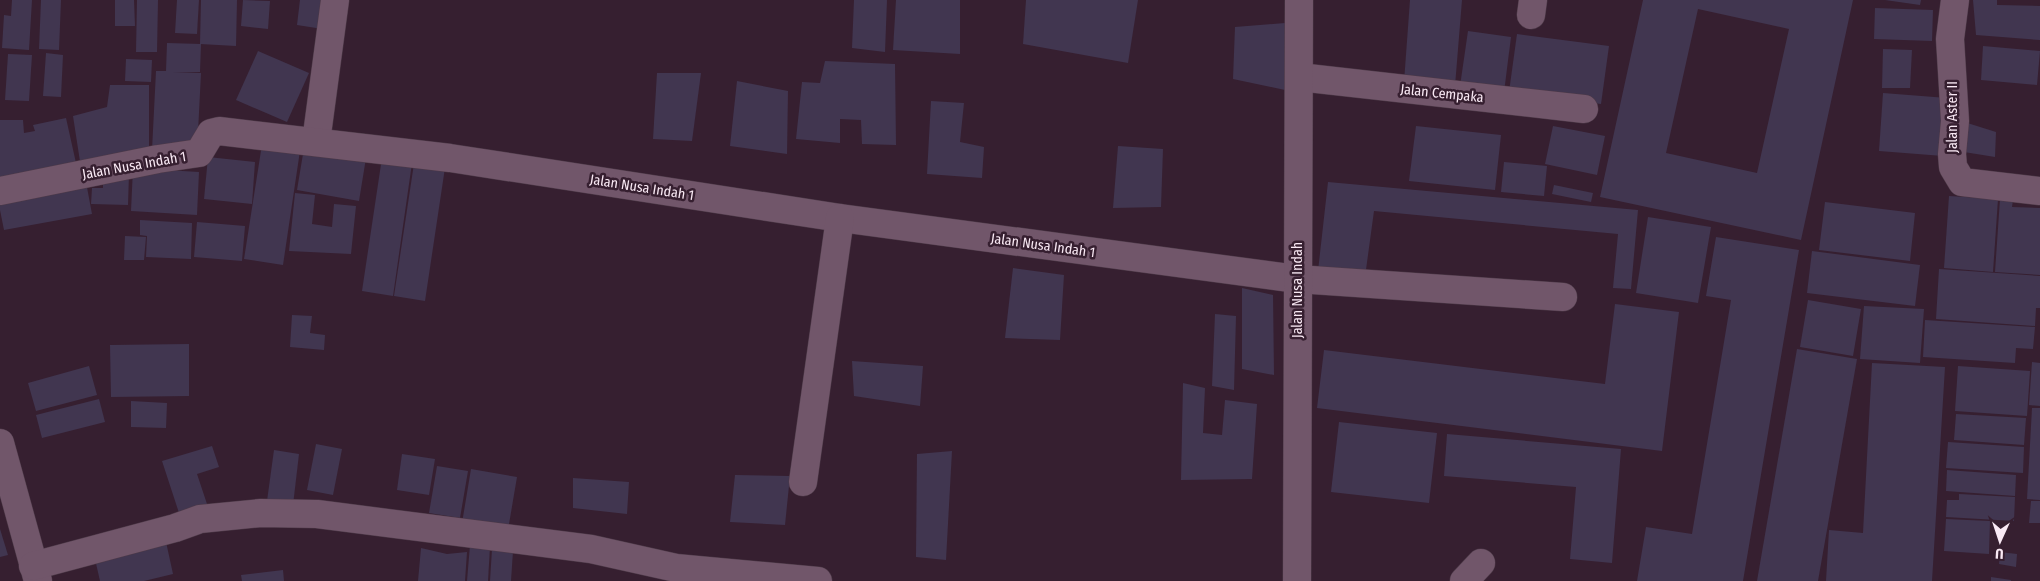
<svg xmlns="http://www.w3.org/2000/svg" width="2040" height="581" font-family="'Fira Sans Condensed',sans-serif">
<style>
.building{fill:#413650;fill-rule:evenodd}
.lines{fill:none;stroke-linecap:round;stroke-linejoin:round}
.minor-casing{stroke:#4d3a48;stroke-width:29}
.minor{stroke:#71566a;stroke-width:28}
.labels{text-anchor:middle;stroke-width:5;stroke-linejoin:round;paint-order:stroke}
.street-label{font-size:14px;fill:#f9e9f4;stroke:#361f30}
</style>
<rect width="100%" height="100%" fill="#361f30"/>
<g class="building">
<polygon points="12,0 32,0 29,50 2,48 4,15 11,16"/>
<polygon points="41,0 61,0 59,50 39,49"/>
<polygon points="115,0 134,0 135,26 115,26"/>
<polygon points="137,0 158,0 157,52 136,52"/>
<polygon points="177,0 199,0 197,34 175,33"/>
<polygon points="201,0 237,0 236,46 200,44"/>
<polygon points="243,0 270,1 268,29 241,26"/>
<polygon points="300,0 333,0 329,30 297,25"/>
<polygon points="854,0 887,0 885,52 852,48"/>
<polygon points="896,0 960,0 960,54 893,50"/>
<polygon points="1026,0 1138,0 1128,63 1023,44"/>
<polygon points="1410,0 1462,0 1455,86 1404,82"/>
<path d="M 1643,0 L 1853,0 L 1801,240 L 1600,197 ZM 1698,9 L 1789,29 L 1757,173 L 1666,153 Z"/>
<polygon points="1885,0 1921,0 1920,5"/>
<polygon points="1973,0 1997,0 1997,5 2040,6 2040,40 1976,35"/>
<polygon points="1875,8 1933,10 1932,41 1874,39"/>
<polygon points="1285,23 1285,90 1233,79 1235,27"/>
<polygon points="1468,31 1511,37 1503,100 1459,93"/>
<polygon points="1517,34 1609,46 1601,104 1509,92"/>
<polygon points="167,43 201,44 200,72 173,72 201,73 197,152 152,150 156,71 166,71"/>
<polygon points="1983,46 2040,51 2037,85 1981,80"/>
<polygon points="1883,49 1912,50 1910,88 1882,88"/>
<polygon points="258,51 309,73 287,122 236,100"/>
<polygon points="46,53 63,55 61,97 43,96"/>
<polygon points="8,54 32,55 29,101 5,100"/>
<polygon points="126,59 152,60 151,82 125,81"/>
<polygon points="825,61 895,64 896,145 862,144 861,120 840,119 840,143 796,139 802,82 820,83"/>
<polygon points="657,73 701,73 692,141 653,139"/>
<polygon points="737,81 788,91 787,154 730,146"/>
<polygon points="110,85 149,85 149,159 81,168 73,116 107,107"/>
<polygon points="1883,93 1947,98 1943,156 1879,151"/>
<polygon points="931,101 964,103 960,142 984,147 982,178 927,174"/>
<polygon points="66,118 78,172 0,189 0,120 23,120 24,133 35,131 33,125"/>
<polygon points="1961,121 1996,132 1995,157 1964,152"/>
<polygon points="1416,126 1501,135 1495,190 1409,181"/>
<polygon points="1553,126 1605,136 1597,175 1545,164"/>
<polygon points="263,138 301,144 283,265 244,259"/>
<polygon points="1118,146 1163,149 1161,207 1113,208"/>
<polygon points="304,148 366,158 359,201 297,190"/>
<polygon points="383,151 413,156 393,296 362,291"/>
<polygon points="208,157 255,162 252,204 204,199"/>
<polygon points="415,157 446,161 425,301 394,296"/>
<polygon points="1504,162 1547,166 1544,196 1501,192"/>
<polygon points="133,168 199,172 197,215 131,211"/>
<polygon points="103,173 129,174 128,205 91,204 92,188 103,188"/>
<polygon points="86,182 92,214 4,230 0,210 0,198"/>
<polygon points="1328,182 1638,210 1631,289 1613,288 1618,234 1374,211 1365,277 1318,271"/>
<polygon points="1554,185 1593,193 1591,202 1552,194"/>
<polygon points="295,193 315,195 312,224 332,227 334,204 356,206 351,254 289,251"/>
<polygon points="1949,196 1998,199 1993,272 1944,268"/>
<polygon points="2000,199 2013,200 2012,207 2040,208 2040,275 1995,272"/>
<polygon points="1825,202 1915,213 1910,261 1819,250"/>
<polygon points="1648,217 1711,227 1698,303 1636,293"/>
<polygon points="140,220 192,223 191,259 146,257 147,236 140,235"/>
<polygon points="197,222 245,226 242,261 194,257"/>
<polygon points="125,236 146,237 144,260 124,260"/>
<polygon points="1716,237 1799,250 1743,581 1637,581 1646,527 1692,534 1731,300 1706,296"/>
<polygon points="1812,251 1920,265 1915,306 1807,293"/>
<polygon points="1013,268 1064,275 1060,340 1005,338"/>
<polygon points="1939,269 2040,276 2040,308 2036,308 2035,326 1936,319"/>
<polygon points="1242,288 1273,295 1274,375 1242,369"/>
<polygon points="1808,300 1861,309 1853,356 1800,347"/>
<polygon points="1615,304 1679,312 1662,451 1317,408 1324,350 1605,384"/>
<polygon points="1864,306 1924,309 1920,363 1860,359"/>
<polygon points="1215,314 1236,316 1234,390 1212,386"/>
<polygon points="292,315 312,316 310,333 325,335 324,350 290,347"/>
<polygon points="1925,320 2035,327 2033,349 2016,348 2015,363 1923,357"/>
<polygon points="189,344 189,396 111,397 110,345"/>
<polygon points="1797,349 1857,359 1818,581 1757,581"/>
<polygon points="852,361 923,366 920,406 854,396"/>
<polygon points="2032,362 2040,363 2040,406 2029,405"/>
<polygon points="1872,363 1945,367 1932,581 1826,581 1829,530 1863,533"/>
<polygon points="89,366 97,395 36,411 28,383"/>
<polygon points="1958,366 2030,371 2027,416 1955,411"/>
<polygon points="1183,383 1205,388 1203,433 1222,435 1225,400 1257,404 1252,479 1181,480"/>
<polygon points="99,399 105,422 42,438 36,415"/>
<polygon points="131,401 167,403 166,428 131,427"/>
<polygon points="2032,408 2040,408 2040,500 2027,499"/>
<polygon points="1956,414 2026,418 2024,445 1954,440"/>
<polygon points="1339,422 1437,433 1429,503 1331,492"/>
<polygon points="1447,434 1621,449 1612,563 1570,559 1576,487 1444,476"/>
<polygon points="1948,442 2024,447 2023,473 1946,468"/>
<polygon points="316,444 342,449 333,495 307,490"/>
<polygon points="212,446 219,467 197,474 208,507 180,516 162,461"/>
<polygon points="274,450 299,454 293,505 267,501"/>
<polygon points="952,451 946,560 916,557 917,454"/>
<polygon points="402,454 435,459 429,495 397,490"/>
<polygon points="437,466 468,471 460,518 429,513"/>
<polygon points="471,469 517,477 508,530 462,523"/>
<polygon points="1947,470 2016,475 2015,496 1946,491"/>
<polygon points="735,475 790,476 785,525 730,522"/>
<polygon points="573,478 629,482 627,514 573,508"/>
<polygon points="1959,494 2015,497 2014,521 1946,517 1947,500 1959,500"/>
<polygon points="2031,501 2040,501 2040,523 2029,523"/>
<polygon points="1946,519 1990,521 1989,554 1944,551"/>
<polygon points="0,529 8,555 0,557"/>
<polygon points="166,542 173,574 144,581 100,581 95,559"/>
<polygon points="470,545 490,547 488,581 467,581"/>
<polygon points="421,548 447,554 467,552 465,581 418,581"/>
<polygon points="492,549 513,551 511,581 490,581"/>
<polygon points="2000,552 2017,554 2016,567 1999,564"/>
<polygon points="283,570 284,581 242,581 241,575"/>
<polygon points="1991,577 2011,580 2011,581 1991,581"/>
</g>
<g class="lines">
<g class="minor-casing">
<g id="minor">
<polyline points="1955,0 1950,39 1955,121 1952,154 1953,167 1962,182 2040,191"/>
<polyline points="1531,15 1533,0"/>
<polyline points="1299,77 1584,109"/>
<polyline points="316,142 335,0"/>
<polyline points="0,191 158,159 199,153 211,133 219,131 450,158 840,218 1297,279 1563,297"/>
<polyline points="0,443 38,581"/>
<polyline points="803,482 840,218"/>
<polyline points="33,566 175,528 200,519 261,513 317,514 591,549 676,568 818,581"/>
<polyline points="1297,581 1299,0"/>
<polyline points="1464,581 1481,563"/>
</g>
</g>
<use href="#minor" class="minor"/>
</g>
<g class="labels">
<g class="street-label">
<text transform="translate(1442 93) rotate(6)" y="5">Jalan Cempaka</text>
<text transform="translate(1952 117) rotate(-90)" y="5">Jalan Aster II</text>
<text transform="translate(134 165) rotate(-10)" y="5">Jalan Nusa Indah 1</text>
<text transform="translate(642 187) rotate(9)" y="5">Jalan Nusa Indah 1</text>
<text transform="translate(1043 245) rotate(8)" y="5">Jalan Nusa Indah 1</text>
<text transform="translate(1297 290) rotate(-90)" y="5">Jalan Nusa Indah</text>
</g>
</g>
<g transform="translate(2000 541) rotate(183)" stroke="#361f30" stroke-width="4" paint-order="stroke">
<path d="M0-4L9 19L0 12L-9 19Z" fill="#f9e9f4"/>
<text y="-8" font-size="14" font-weight="bold" text-anchor="middle" fill="#f9e9f4">U</text>
</g>
</svg>
